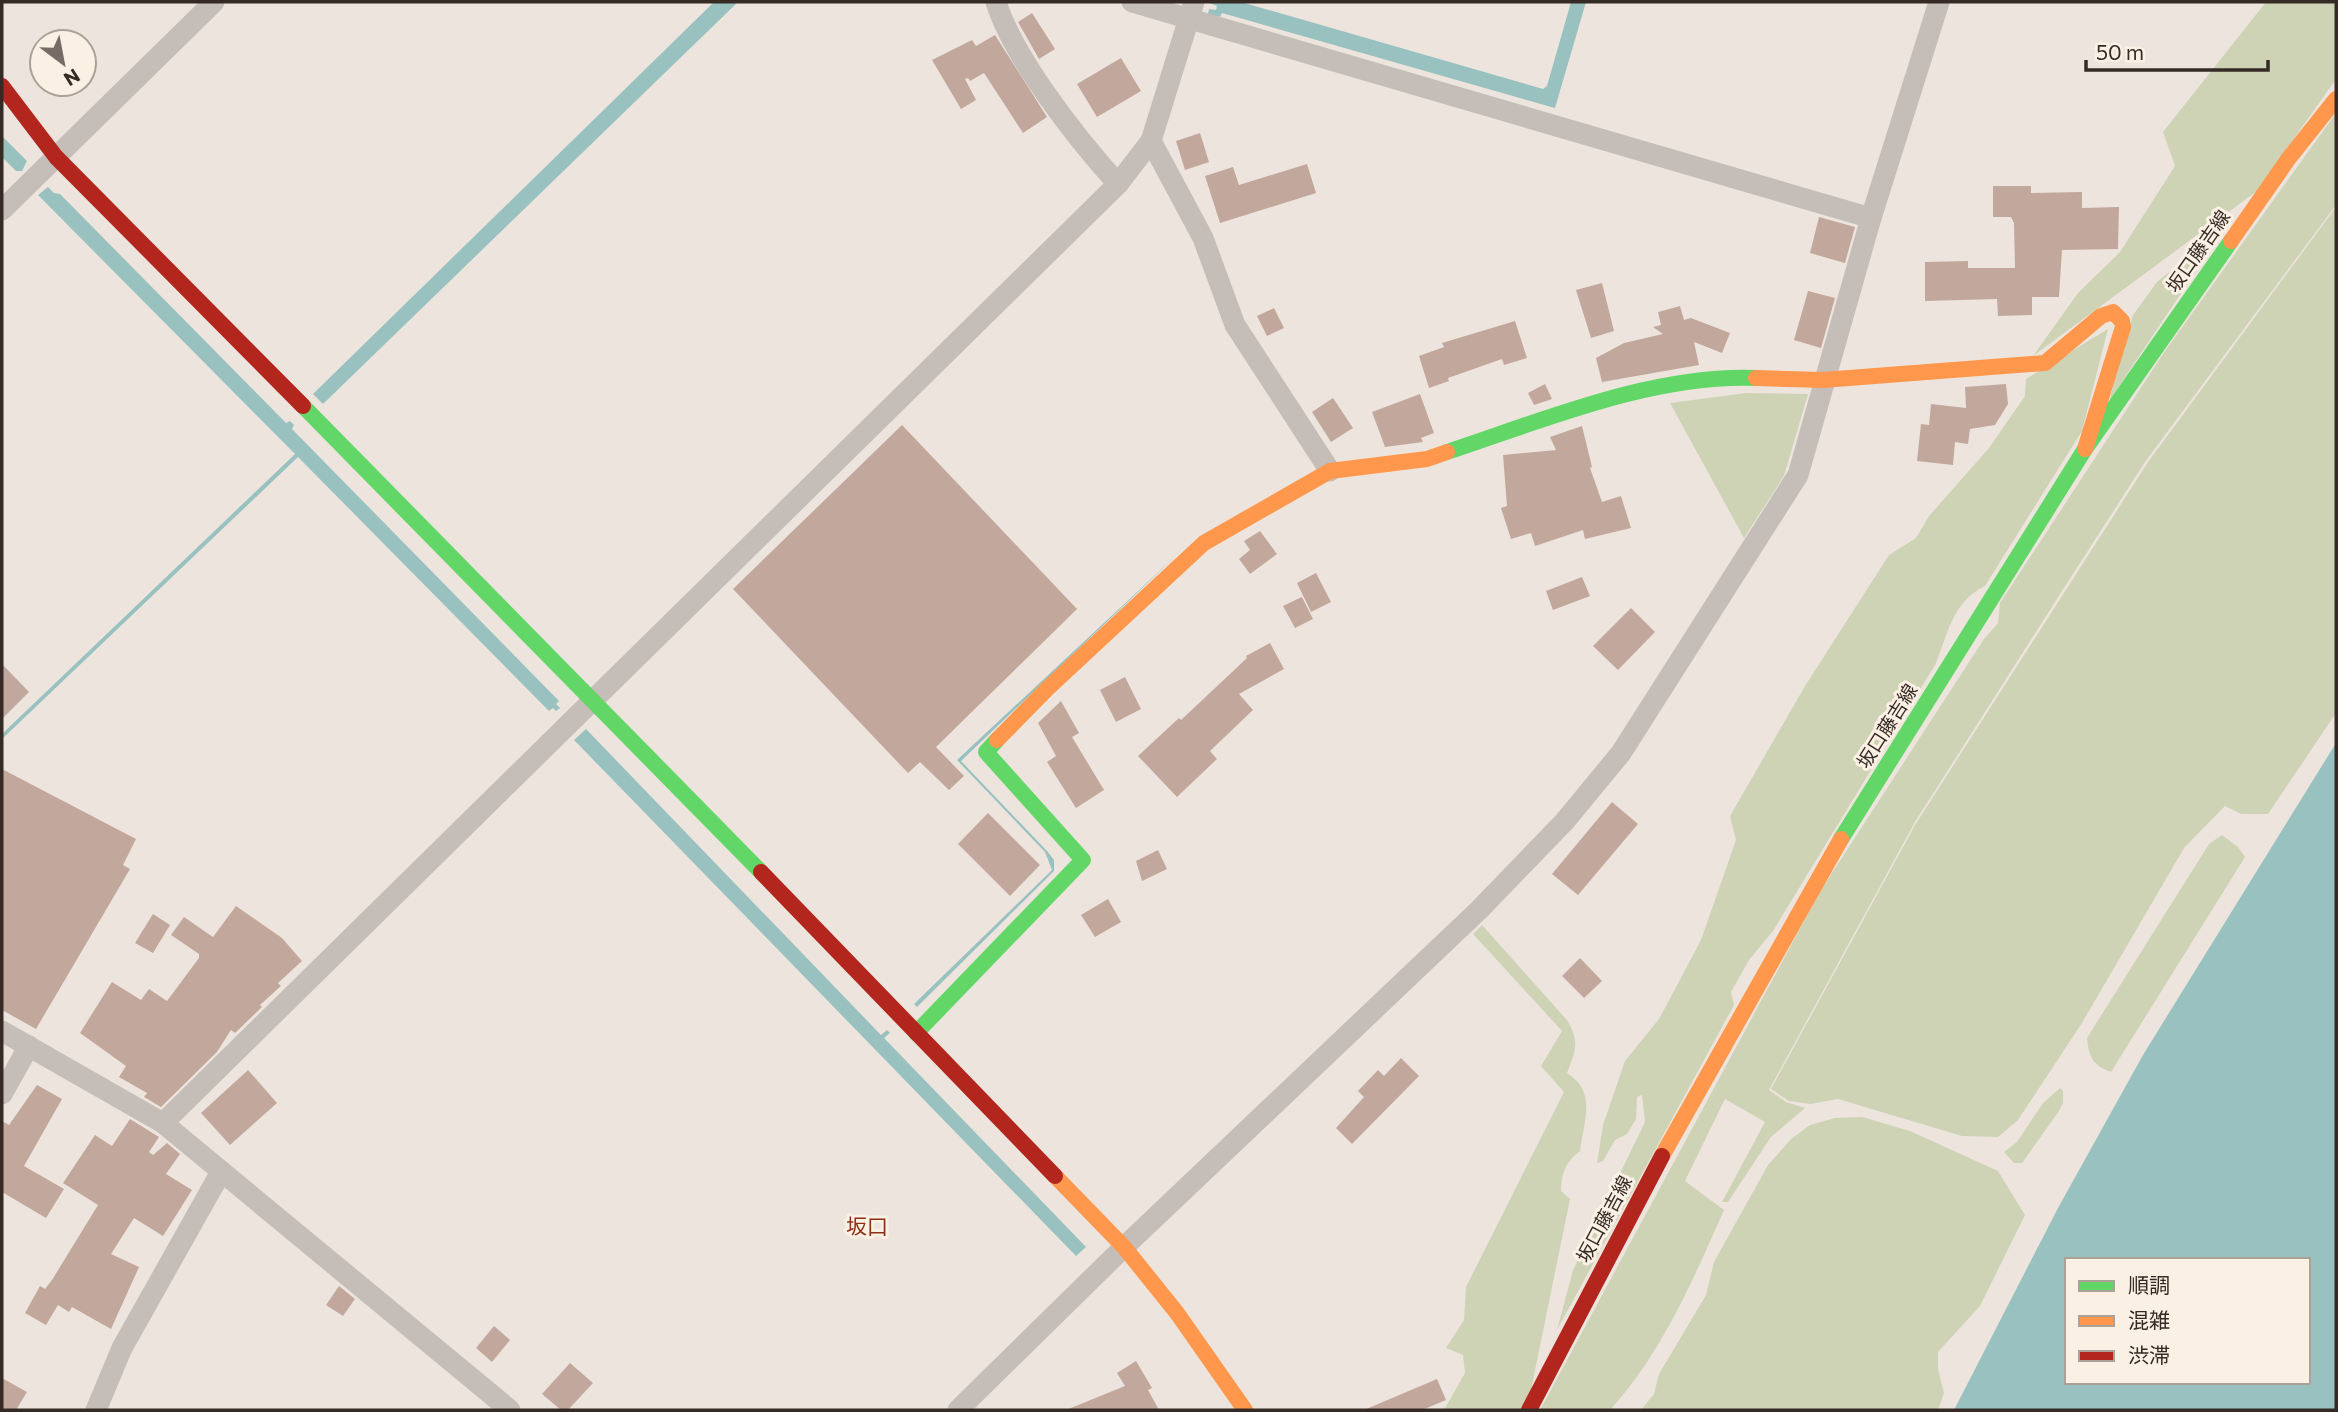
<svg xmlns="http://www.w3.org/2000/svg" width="2338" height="1412" font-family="Commissioner,'Noto Sans JP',sans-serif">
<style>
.green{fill:#ced3b6}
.water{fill:#98c1c0;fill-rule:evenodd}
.building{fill:#c2a79d}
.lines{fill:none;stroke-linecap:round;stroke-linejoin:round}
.street{stroke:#c5bdb7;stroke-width:21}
.fast{stroke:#63d668;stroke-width:16}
.slow{stroke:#ff974d;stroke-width:16}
.jam{stroke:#b3261e;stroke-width:16}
.labels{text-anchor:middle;stroke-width:6;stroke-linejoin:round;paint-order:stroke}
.street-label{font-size:19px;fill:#362a25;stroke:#fbf0e4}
.neighbourhood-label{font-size:21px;fill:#8d3116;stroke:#fbf0e4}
</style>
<rect width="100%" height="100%" fill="#ede5dd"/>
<g class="green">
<polygon points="2266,2 2336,2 2336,79 2257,191 2033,356 2078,293 2120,252 2175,166 2163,132"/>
<path d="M 2336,113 L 2336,205 L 2145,462 L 2062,591 L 1915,822 L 1769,1090 L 1786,1102 L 1805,1108 L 1771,1137 L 1728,1202 L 1722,1202 L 1765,1122 L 1725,1099 L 1685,1181 L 1724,1210 C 1693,1280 1662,1353 1610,1410 L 1540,1410 L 1821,890 L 1984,639 L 1998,623 L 2000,603 L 2165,351 Z"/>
<polygon points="2336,207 2336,713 2268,814 2241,814 2225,806 2184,848 2082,1023 2018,1120 1998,1137 1962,1136 1838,1099 1810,1104 1789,1101 1771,1089 1915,825 2148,462"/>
<polygon points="2222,232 2109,401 2133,315 2157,282 2216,233"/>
<path d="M 2108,329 L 2082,431 L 1985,586 C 1951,603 1949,633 1935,665 L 1773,931 L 1749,960 L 1731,992 L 1734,1005 L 1557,1330 L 1573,1270 L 1645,1122 L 1642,1095 L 1637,1097 L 1636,1119 L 1627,1134 L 1615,1140 L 1603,1161 L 1597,1163 L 1603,1125 L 1625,1061 L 1659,1019 L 1701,940 L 1736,840 L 1730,816 L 1805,686 L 1889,555 L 1916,538 L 1929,516 L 1989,448 L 2025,396 L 2026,379 Z"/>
<polygon points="1746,393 1808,394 1784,476 1744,538 1670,403"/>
<path d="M 2222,835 L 2238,847 L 2245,857 L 2111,1072 C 2092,1065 2089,1057 2087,1038 L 2209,844 Z"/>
<path d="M 1482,925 L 1567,1020 C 1580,1043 1576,1049 1567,1073 C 1597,1092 1584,1120 1580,1151 C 1566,1161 1561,1174 1561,1191 L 1570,1199 L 1531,1390 L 1521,1410 L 1444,1410 L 1465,1373 L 1463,1355 L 1446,1348 L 1464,1320 L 1466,1287 L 1564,1092 L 1541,1066 L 1562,1031 L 1473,934 Z"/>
<polygon points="2060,1088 2063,1091 2063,1103 2059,1111 2022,1163 2014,1163 2004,1152 2017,1142 2043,1103"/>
<polygon points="1862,1117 1910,1131 1998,1171 2025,1215 1980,1306 1938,1352 1938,1369 1944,1393 1938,1410 1641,1410 1654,1394 1659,1374 1706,1295 1714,1262 1768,1165 1791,1139 1810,1125 1835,1118"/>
</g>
<g class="water">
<polygon points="714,2 738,2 323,404 313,394"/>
<polygon points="1207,2 1241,2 1543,89 1547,86 1571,2 1586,2 1555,108 1222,13 1220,17 1208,14 1209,9 1216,10 1217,6"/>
<polygon points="2,136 27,161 22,171 16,171 2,157"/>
<polygon points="48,187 54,193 60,194 286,423 290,421 294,425 292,429 559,701 556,704 560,708 556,711 553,708 549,711 298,457 2,739 2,734 295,454 38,195"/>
<polygon points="1180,552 961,761 1047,851 1054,860 1054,871 917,1007 914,1004 1052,870 1045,852 957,760"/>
<polygon points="586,729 881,1035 887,1030 890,1033 884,1038 1086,1247 1076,1256 574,740"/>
<path d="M 2336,743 L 2336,1410 L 1954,1410 L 2058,1208 L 2143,1055 ZM 2067,1260 L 2308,1260 L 2308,1382 L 2067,1382 Z"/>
</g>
<g class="building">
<polygon points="1032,13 1055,49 1039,59 1018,22"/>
<polygon points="995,35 1047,117 1023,133 984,73 970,81 968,78 965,79 976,100 961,109 932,60 972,40 976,46"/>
<polygon points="1121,58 1141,91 1097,117 1077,84"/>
<polygon points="1200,133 1209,162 1185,170 1176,141"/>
<polygon points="1307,164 1316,193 1220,223 1205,176 1233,167 1239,185"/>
<polygon points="1993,186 2031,186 2031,193 2082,192 2082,208 2119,207 2118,249 2062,250 2059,297 2032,297 2032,315 1998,316 1997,299 1925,301 1925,262 1968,261 1968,268 2015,268 2014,223 2011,217 1993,217"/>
<polygon points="1819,217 1855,227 1845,263 1810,253"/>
<polygon points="1602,283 1614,331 1591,338 1576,290"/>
<polygon points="1808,291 1835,298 1821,348 1794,340"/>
<polygon points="1680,306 1684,320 1691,318 1730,333 1722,353 1694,342 1699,365 1602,382 1596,358 1624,343 1663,334 1653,327 1661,325 1658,312"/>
<polygon points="1274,308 1284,328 1267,336 1257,316"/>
<polygon points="1515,321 1527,358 1504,365 1502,359 1448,378 1449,381 1429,388 1419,356 1444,347 1442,343"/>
<polygon points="1545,384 1552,399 1534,405 1528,393"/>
<polygon points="2006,384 2008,404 1995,425 1970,429 1968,444 1955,442 1953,465 1917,461 1921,424 1929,425 1931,404 1966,408 1965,387"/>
<polygon points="1420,394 1434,433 1421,438 1423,442 1385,447 1372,412"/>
<polygon points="1333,398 1353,428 1331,442 1312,412"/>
<polygon points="902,425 1077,609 936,747 964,776 949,790 920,762 908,773 733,589"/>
<polygon points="1582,426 1592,467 1590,468 1602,502 1621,496 1631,528 1585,539 1583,530 1535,546 1531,533 1511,539 1501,508 1507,506 1503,455 1556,450 1550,437"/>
<polygon points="1260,531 1277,554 1250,574 1239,559 1250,550 1244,541"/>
<polygon points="1316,573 1331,602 1311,612 1297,583"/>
<polygon points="1582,577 1590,596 1553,610 1546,591"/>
<polygon points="1302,597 1313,619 1295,628 1283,606"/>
<polygon points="1631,608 1655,632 1618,670 1593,646"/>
<polygon points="1270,643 1284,669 1239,694 1253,710 1210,751 1217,759 1177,797 1138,756 1179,718 1181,720 1247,658 1246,656"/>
<polygon points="2,664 29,692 2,719"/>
<polygon points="1125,677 1141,709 1116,722 1100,690"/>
<polygon points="1061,701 1079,733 1072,737 1104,790 1076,808 1047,762 1056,756 1038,723"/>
<polygon points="2,769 136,839 123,865 130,869 36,1029 2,1010"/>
<polygon points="1612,802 1638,824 1578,895 1552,874"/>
<polygon points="988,813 1040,865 1010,896 958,844"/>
<polygon points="1158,850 1167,869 1142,881 1136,861"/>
<polygon points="1108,899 1121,922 1095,937 1081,915"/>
<polygon points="236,906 282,938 302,961 278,983 281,986 260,1005 262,1007 235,1033 231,1030 217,1052 161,1107 144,1097 147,1093 119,1077 126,1066 80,1033 112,982 141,1000 149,989 167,1001 199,958 199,954 171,935 184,917 213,937"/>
<polygon points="153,914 170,925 153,953 135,943"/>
<polygon points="1580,958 1602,981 1584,998 1562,976"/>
<polygon points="1401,1058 1419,1076 1352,1144 1336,1128 1364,1097 1358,1091 1378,1070 1384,1076"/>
<polygon points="248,1070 277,1103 230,1145 201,1113"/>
<polygon points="37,1085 62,1099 24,1166 64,1189 46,1218 2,1192 2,1121 9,1125"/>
<polygon points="130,1119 159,1137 149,1152 153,1155 167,1143 180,1154 166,1174 192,1190 163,1236 134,1218 111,1254 139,1267 111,1329 72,1307 69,1312 58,1305 46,1325 25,1313 40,1286 45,1289 52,1280 98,1205 63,1183 95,1135 112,1146"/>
<polygon points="339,1286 355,1299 343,1316 326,1305"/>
<polygon points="494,1326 510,1340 492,1362 476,1348"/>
<polygon points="1136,1361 1152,1388 1148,1390 1159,1410 1066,1410 1125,1386 1117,1373"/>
<polygon points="570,1363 593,1383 568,1410 561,1410 542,1394"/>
<polygon points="2,1378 27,1392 16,1410 2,1410"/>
<polygon points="1437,1379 1446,1400 1422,1410 1364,1410"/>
</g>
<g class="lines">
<g class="street">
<path d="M 996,2 C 1014,59 1078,140 1118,184"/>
<polyline points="1132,2 1871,218"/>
<polyline points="1151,141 1203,238 1235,325 1330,471"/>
<polyline points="2,210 214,2"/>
<polyline points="2,1031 163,1123 510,1410"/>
<polyline points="2,1094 29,1046"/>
<polyline points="163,1123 1118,184 1151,141 1194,2"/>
<polyline points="96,1410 122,1348 221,1172"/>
<polyline points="958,1410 1124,1247 1479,910 1565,821 1621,753 1798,475 1871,218 1939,2"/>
</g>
<g class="fast">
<polyline points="303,406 761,872"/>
<path d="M 1447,452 C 1544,420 1653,374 1756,378"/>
<polyline points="1841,839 2085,449 2231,241"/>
<polyline points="916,1033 1083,860 986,752 997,740"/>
</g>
<g class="slow">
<polyline points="2231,241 2289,158 2336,99"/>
<polyline points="1756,378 1823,380 2045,363 2101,316 2113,312 2122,321 2123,327 2085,449"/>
<polyline points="997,740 1047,689 1204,543 1330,471 1427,459 1447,452"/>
<polyline points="1662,1156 1841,839"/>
<polyline points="1055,1176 1124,1247 1177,1313 1245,1410"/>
</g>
<g class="jam">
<polyline points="2,86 56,157 303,406"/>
<polyline points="761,872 1055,1176"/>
<polyline points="1529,1410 1662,1156"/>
</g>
</g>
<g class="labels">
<g class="street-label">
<text transform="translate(2198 251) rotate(-55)" y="7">坂口藤吉線</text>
<text transform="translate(1887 726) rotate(-58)" y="7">坂口藤吉線</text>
<text transform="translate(1604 1219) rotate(-62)" y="7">坂口藤吉線</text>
</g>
<g class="neighbourhood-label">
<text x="867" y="1234">坂口</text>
</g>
</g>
<rect width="2338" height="1412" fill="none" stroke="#362a25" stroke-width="7"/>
<rect x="2065" y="1258" width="245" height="126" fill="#fbf0e4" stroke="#aca198" stroke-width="2"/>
<rect x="2079" y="1281" width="35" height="10" fill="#63d668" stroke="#aca198" stroke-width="2"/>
<text x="2128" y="1293" font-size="21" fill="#362a25">順調</text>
<rect x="2079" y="1316" width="35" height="10" fill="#ff974d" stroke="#aca198" stroke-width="2"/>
<text x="2128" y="1328" font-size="21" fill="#362a25">混雑</text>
<rect x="2079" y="1351" width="35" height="10" fill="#b3261e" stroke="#aca198" stroke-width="2"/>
<text x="2128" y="1363" font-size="21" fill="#362a25">渋滞</text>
<g transform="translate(63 63) rotate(148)"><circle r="33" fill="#fbf0e4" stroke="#aca198" stroke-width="2"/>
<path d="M0-5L12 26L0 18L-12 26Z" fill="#766b65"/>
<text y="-10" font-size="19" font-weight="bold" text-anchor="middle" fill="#362a25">N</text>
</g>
<path d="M2086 60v10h182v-10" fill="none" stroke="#362a25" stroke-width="3.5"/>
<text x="2096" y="60" font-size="21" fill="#362a25" stroke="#fbf0e4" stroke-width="5" paint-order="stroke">50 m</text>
</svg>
